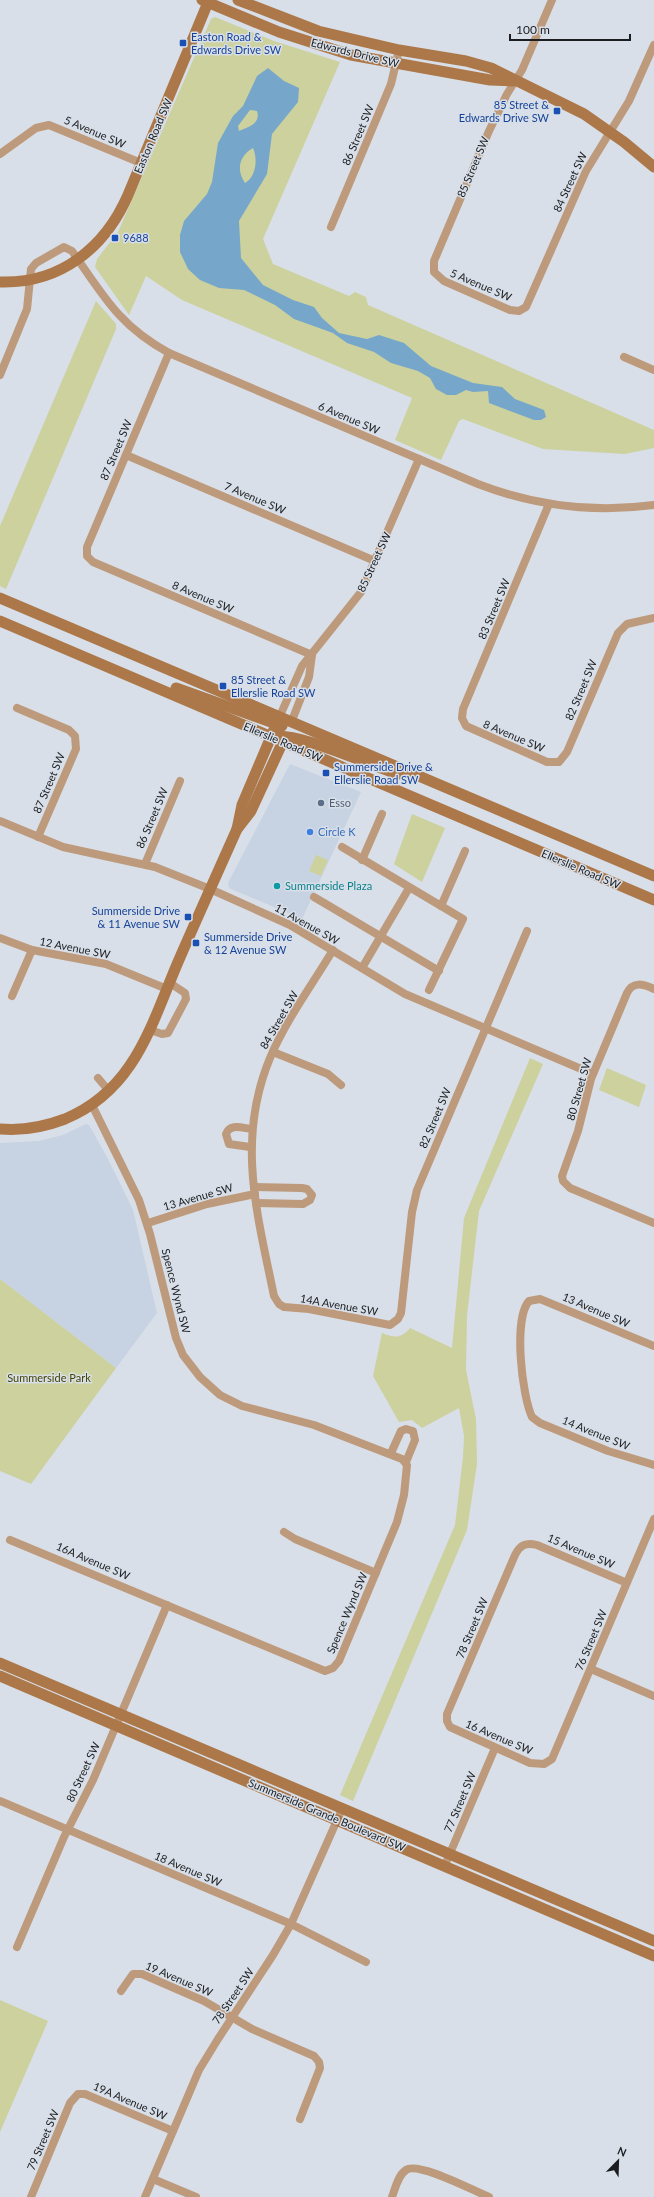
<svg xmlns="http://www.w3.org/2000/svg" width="654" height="2197" font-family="Lato,sans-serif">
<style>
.built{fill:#c7d3e2}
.green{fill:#ccd19e}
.water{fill:#76a7cb;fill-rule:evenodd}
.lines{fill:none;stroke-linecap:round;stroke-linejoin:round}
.street{stroke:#be9a7c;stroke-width:8}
.secondary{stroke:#ad7849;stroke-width:11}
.transit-dot{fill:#1a4fb4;stroke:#d8dfe8;stroke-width:1.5}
.service-dot{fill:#5c6f8a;stroke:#d8dfe8;stroke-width:1.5}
.shop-dot{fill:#3f7fe0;stroke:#d8dfe8;stroke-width:1.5}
.culture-dot{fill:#0f9aa8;stroke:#d8dfe8;stroke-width:1.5}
.labels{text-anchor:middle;stroke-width:3;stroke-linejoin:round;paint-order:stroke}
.transit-label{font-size:11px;fill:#164399;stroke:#d8dfe8;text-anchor:start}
.street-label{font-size:11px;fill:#1b1d20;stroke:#d8dfe8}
.service-label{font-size:11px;fill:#4e5e75;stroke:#d8dfe8;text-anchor:start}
.shop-label{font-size:11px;fill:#366cbe;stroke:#d8dfe8;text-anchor:start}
.culture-label{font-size:11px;fill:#0d838f;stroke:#d8dfe8;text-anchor:start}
.park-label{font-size:11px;fill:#424500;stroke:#d8dfe8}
</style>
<rect width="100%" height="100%" fill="#d8dfe8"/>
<g class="built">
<polygon points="290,764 361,792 302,919 229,888 228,883"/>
<polygon points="86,1124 89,1125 108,1159 133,1210 157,1313 116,1368 0,1279 0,1143 39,1141 63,1135"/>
</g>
<g class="green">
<polygon points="215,17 274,41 340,62 263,239 273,264 349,296 355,292 366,297 368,305 654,430 654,448 625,454 543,449 463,419 459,421 441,460 395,440 412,398 182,300 146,276 129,315 95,267 97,259 118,232 211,19"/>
<polygon points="96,301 116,324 116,329 6,589 0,586 0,526"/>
<polygon points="412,814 445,828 422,882 394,864"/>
<polygon points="316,855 328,860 321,876 309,871"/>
<path d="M 530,1058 L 543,1064 L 479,1211 L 467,1316 L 466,1370 L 476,1419 L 477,1464 L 467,1530 L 353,1801 L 340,1795 L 455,1525 L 463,1457 L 464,1436 L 459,1408 L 422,1428 L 412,1420 L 399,1422 L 373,1376 L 382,1333 C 394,1338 401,1339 410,1328 L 452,1348 L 464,1218 Z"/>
<polygon points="607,1068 646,1085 639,1107 599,1090"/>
<polygon points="0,1279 116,1368 31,1484 0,1471"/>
<polygon points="0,2000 48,2021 0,2132"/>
</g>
<path class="water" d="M 268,68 L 284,81 L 299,88 L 298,102 L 272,134 L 267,174 L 239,221 L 241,258 L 263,285 L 293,300 L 314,307 L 322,318 L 339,333 L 367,339 L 379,335 L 404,343 L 431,366 L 473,383 L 502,387 L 515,399 L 544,410 L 546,417 L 541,420 L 534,420 L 489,403 L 488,391 L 473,392 L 466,390 L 456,395 L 447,395 L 436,389 L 430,378 L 418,371 L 391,363 L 374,352 L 347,343 L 333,333 L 294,319 L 275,305 L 244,290 L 219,288 L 200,280 L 188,269 L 180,252 L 180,235 L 184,221 L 207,194 L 212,182 L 218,143 L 233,116 L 243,106 L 257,76 ZM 250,110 L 257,111 C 261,124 248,127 239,131 L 238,126 ZM 253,148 C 258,159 256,177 245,183 C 236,170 239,156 253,148 Z"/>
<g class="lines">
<g class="street">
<polyline points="552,0 522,70 507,94 489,131 434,261 434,272 444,281 510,310 519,311 526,307 586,171 629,101 654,45"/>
<polyline points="0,154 36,128 49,125 141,163"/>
<polyline points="331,227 391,84 399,50"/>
<polyline points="169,353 87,547 87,556 93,562 312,655"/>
<polyline points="624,357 654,370"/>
<path d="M 0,375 L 27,309 L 31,269 L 36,263 L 64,247 L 72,251 C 103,295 119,326 169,353 L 478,484 C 535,506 594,513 654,505"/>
<polyline points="126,455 375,561"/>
<polyline points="549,504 463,709 462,718 466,726 547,762 559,762 567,752 618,633 627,624 654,618"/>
<polyline points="17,708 69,730 75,736 76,749 38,837"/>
<polyline points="279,718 302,666 361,592 419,459"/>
<polyline points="291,723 309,677 312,655"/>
<polyline points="0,821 63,847 155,867 210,889 290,925 405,994 593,1074"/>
<polyline points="342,847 463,919 429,990"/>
<polyline points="362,860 382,814"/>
<polyline points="145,864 180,781"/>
<polyline points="314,897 439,971"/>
<polyline points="441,906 465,851"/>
<polyline points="0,938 32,950 106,964 167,989"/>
<path d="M 333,950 C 312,985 286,1020 270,1058 C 236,1140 257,1213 274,1296 L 279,1304 L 284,1307 L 309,1309 L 390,1325 L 398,1319 L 401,1313 L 412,1212 L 417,1190 L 527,931"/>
<polyline points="362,968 409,888"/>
<path d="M 654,989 C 643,984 633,981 627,993 L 591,1079 L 578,1131 L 562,1176 L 563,1181 L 570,1188 L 654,1223"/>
<polyline points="12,996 32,950"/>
<polyline points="150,1030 162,1034 168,1033 186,999 185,993 170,983"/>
<polyline points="273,1052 328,1074 341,1085"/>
<polyline points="98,1078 109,1091"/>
<path d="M 250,1147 L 229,1144 L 226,1134 C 230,1123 242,1128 252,1129"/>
<polyline points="254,1187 302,1188 307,1189 312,1195 310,1200 303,1204 256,1203"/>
<polyline points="148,1223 207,1204 255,1194"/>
<path d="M 654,1346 L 540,1299 L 529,1301 C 513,1319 522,1396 532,1417 L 540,1423 L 608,1451 L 654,1465"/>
<polyline points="391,1453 401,1431 406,1429 413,1431 415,1440 406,1462"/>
<polyline points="284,1532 295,1539 376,1573"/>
<polyline points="10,1540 325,1671 333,1668 339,1661 397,1522 404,1495 407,1465 402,1459 314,1425 242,1406 220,1395 200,1377 183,1355 176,1338 150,1234 139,1200 92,1105"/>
<path d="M 627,1583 L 537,1545 C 526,1542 520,1545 515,1555 L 447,1714 L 447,1721 L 450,1727 L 530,1763 L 544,1764 L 552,1759 L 654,1519"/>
<polyline points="591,1669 654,1696"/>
<polyline points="0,1801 291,1924 366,1962"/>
<polyline points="445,1865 495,1748"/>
<polyline points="17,1947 64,1837 93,1780 167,1605"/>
<polyline points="121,1991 133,1974 142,1974 204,2001 252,2029 314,2056 319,2062 320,2068 300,2119"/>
<polyline points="153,2179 196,2197"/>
<polyline points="31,2197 70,2103 78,2094 85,2094 173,2131"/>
<polyline points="145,2197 199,2070 218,2039 273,1955 291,1924 342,1809"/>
<path d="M 392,2197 C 395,2189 398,2175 406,2170 C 418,2161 474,2191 489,2197"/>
</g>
<g class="secondary">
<polyline points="202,0 279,32 351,55 490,80 513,81"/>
<polyline points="238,0 318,31 399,50 466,61 491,68 584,114 624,142 654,167"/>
<path d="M 0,282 C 60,284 105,248 128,195 L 209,0"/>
<polyline points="0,598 654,876"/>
<polyline points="0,621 654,900"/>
<polyline points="176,688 282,726"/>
<path d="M 273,737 C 295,730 372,767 399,774"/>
<polyline points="237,829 251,811 285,737"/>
<path d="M 0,1129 C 22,1131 44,1127 65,1119 C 135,1090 151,1025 178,962 C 197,918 217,874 237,829 L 242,805 L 279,718"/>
<polyline points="0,1663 654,1941"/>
<polyline points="0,1676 654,1956"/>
</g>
</g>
<g class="transit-dot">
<rect x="179" y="39" width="8" height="8" rx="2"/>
<rect x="553" y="107" width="8" height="8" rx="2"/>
<rect x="111" y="234" width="8" height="8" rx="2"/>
<rect x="219" y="682" width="8" height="8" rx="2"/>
<rect x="322" y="769" width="8" height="8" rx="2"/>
<rect x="184" y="913" width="8" height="8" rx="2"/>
<rect x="192" y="939" width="8" height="8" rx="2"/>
</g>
<circle class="service-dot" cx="321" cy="803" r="4"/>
<circle class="shop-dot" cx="310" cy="832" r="4"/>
<circle class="culture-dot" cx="277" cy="886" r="4"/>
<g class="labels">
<g class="transit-label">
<text x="191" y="41">Easton Road &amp;<tspan x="191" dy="13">Edwards Drive SW</tspan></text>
<text x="549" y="109" text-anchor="end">85 Street &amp;<tspan x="549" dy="13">Edwards Drive SW</tspan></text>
<text x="123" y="242">9688</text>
<text x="231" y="684">85 Street &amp;<tspan x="231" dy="13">Ellerslie Road SW</tspan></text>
<text x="334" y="771">Summerside Drive &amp;<tspan x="334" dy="13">Ellerslie Road SW</tspan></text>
<text x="180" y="915" text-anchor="end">Summerside Drive<tspan x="180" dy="13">&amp; 11 Avenue SW</tspan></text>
<text x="204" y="941">Summerside Drive<tspan x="204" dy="13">&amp; 12 Avenue SW</tspan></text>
</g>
<g class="street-label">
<text transform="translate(355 53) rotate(14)" y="4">Edwards Drive SW</text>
<text transform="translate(95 132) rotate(23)" y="4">5 Avenue SW</text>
<text transform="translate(358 135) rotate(-67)" y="4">86 Street SW</text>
<text transform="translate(153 136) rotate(-67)" y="4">Easton Road SW</text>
<text transform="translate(473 167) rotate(-67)" y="4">85 Street SW</text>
<text transform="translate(570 182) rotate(-65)" y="4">84 Street SW</text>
<text transform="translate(481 285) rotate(23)" y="4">5 Avenue SW</text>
<text transform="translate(349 418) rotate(23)" y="4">6 Avenue SW</text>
<text transform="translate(116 450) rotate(-67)" y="4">87 Street SW</text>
<text transform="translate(255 498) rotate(23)" y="4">7 Avenue SW</text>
<text transform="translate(374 562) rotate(-65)" y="4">85 Street SW</text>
<text transform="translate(203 597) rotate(23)" y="4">8 Avenue SW</text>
<text transform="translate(494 609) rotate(-67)" y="4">83 Street SW</text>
<text transform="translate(581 690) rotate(-67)" y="4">82 Street SW</text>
<text transform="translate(514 736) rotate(23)" y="4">8 Avenue SW</text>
<text transform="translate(283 742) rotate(23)" y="4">Ellerslie Road SW</text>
<text transform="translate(49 783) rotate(-67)" y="4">87 Street SW</text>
<text transform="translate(152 818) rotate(-67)" y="4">86 Street SW</text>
<text transform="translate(581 869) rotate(23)" y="4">Ellerslie Road SW</text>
<text transform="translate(307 924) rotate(29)" y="4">11 Avenue SW</text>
<text transform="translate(75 948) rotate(11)" y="4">12 Avenue SW</text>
<text transform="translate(279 1020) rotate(-60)" y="4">84 Street SW</text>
<text transform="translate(579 1089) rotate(-74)" y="4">80 Street SW</text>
<text transform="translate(435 1118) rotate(-67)" y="4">82 Street SW</text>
<text transform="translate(198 1197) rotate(-16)" y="4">13 Avenue SW</text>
<text transform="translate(176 1291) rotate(76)" y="4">Spence Wynd SW</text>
<text transform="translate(339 1305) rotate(10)" y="4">14A Avenue SW</text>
<text transform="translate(596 1310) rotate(23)" y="4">13 Avenue SW</text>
<text transform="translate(596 1433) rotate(22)" y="4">14 Avenue SW</text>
<text transform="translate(581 1551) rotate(23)" y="4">15 Avenue SW</text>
<text transform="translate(93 1561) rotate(23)" y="4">16A Avenue SW</text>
<text transform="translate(347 1613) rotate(-67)" y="4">Spence Wynd SW</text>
<text transform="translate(472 1628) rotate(-67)" y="4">78 Street SW</text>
<text transform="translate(591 1640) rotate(-67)" y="4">76 Street SW</text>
<text transform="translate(499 1737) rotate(23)" y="4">16 Avenue SW</text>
<text transform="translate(83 1772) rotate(-65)" y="4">80 Street SW</text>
<text transform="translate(460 1802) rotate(-67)" y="4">77 Street SW</text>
<text transform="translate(327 1815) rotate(23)" y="4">Summerside Grande Boulevard SW</text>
<text transform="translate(188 1869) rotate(23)" y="4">18 Avenue SW</text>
<text transform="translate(179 1979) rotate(23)" y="4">19 Avenue SW</text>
<text transform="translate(233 1996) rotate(-56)" y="4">78 Street SW</text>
<text transform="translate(130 2101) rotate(23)" y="4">19A Avenue SW</text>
<text transform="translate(43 2140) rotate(-67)" y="4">79 Street SW</text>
</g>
<g class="service-label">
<text x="329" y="807">Esso</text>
</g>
<g class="shop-label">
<text x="318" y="836">Circle K</text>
</g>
<g class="culture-label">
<text x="285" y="890">Summerside Plaza</text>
</g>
<g class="park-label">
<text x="49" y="1382">Summerside Park</text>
</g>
</g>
<g transform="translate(618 2161) rotate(23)" stroke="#d8dfe8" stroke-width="3" paint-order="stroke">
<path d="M0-3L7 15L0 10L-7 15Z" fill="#1b1d20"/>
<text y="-6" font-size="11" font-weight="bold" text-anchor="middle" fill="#1b1d20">N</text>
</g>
<path d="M510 34v6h120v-6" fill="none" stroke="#1b1d20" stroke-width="2"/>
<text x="516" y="34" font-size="12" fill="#1b1d20" stroke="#d8dfe8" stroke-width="3" paint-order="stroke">100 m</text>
</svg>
